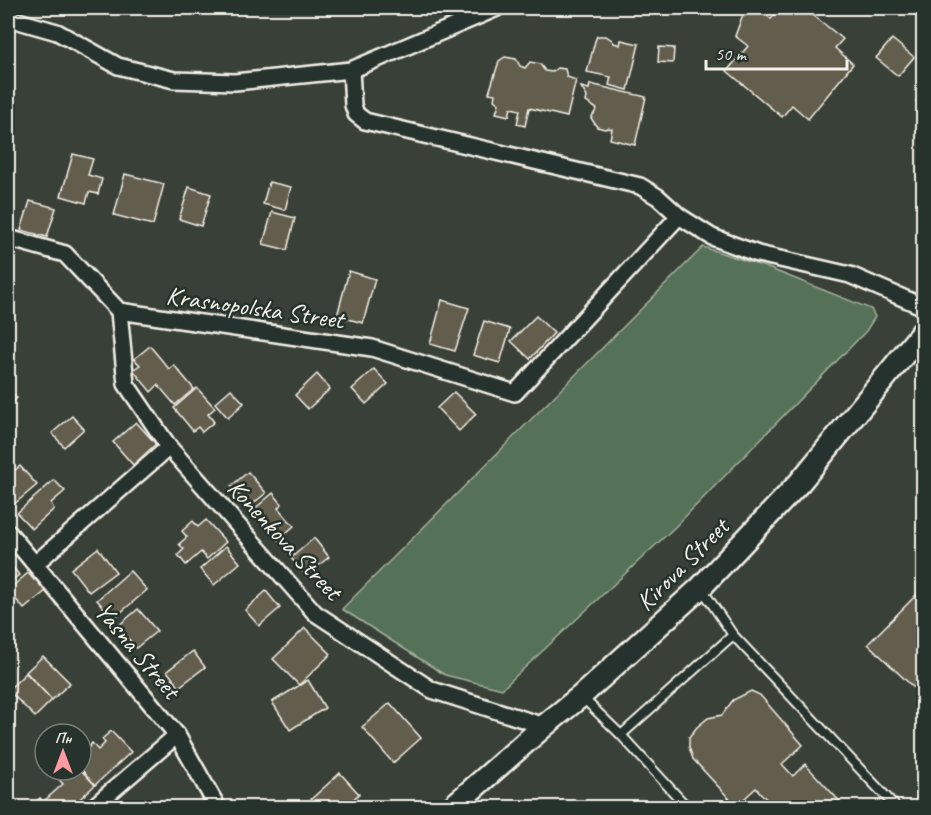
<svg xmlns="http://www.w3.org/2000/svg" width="931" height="815" font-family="Caveat,sans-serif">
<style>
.green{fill:#557158;stroke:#a4b1a0;stroke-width:1.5}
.building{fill:#645d4d;stroke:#f4f1e8;stroke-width:1.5}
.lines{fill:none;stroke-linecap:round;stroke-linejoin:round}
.service-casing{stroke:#f4f1e8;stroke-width:12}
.minor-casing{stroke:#f4f1e8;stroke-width:20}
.secondary-casing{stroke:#f4f1e8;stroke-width:26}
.service{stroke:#26332d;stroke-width:8}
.minor{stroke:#26332d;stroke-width:15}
.secondary{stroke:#26332d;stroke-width:21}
.labels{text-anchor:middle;stroke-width:5;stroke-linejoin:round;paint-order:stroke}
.street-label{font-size:26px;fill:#f4f1e8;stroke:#26332d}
</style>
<rect width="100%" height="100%" fill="#394037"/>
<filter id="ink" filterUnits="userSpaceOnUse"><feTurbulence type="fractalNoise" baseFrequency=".0167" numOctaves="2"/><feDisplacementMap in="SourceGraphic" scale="12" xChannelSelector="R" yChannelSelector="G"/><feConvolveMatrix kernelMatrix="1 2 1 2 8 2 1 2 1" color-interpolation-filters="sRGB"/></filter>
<g filter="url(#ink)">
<polygon class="green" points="703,247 768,268 871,309 875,317 866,331 675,527 502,689 445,675 342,609"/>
<g class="building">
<polygon points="758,8 771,19 781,8 804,8 843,39 835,48 853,64 808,119 792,105 782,117 727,71 748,46 735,36 742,17"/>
<polygon points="597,36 606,36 612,40 614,43 620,45 621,40 639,44 628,90 609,85 611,77 587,72 595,41"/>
<polygon points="892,39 914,57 898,76 876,58"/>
<polygon points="659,47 674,48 673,63 658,62"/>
<polygon points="505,57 516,59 520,66 525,68 530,62 540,64 545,71 552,72 557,68 565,69 567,77 576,80 567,117 529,108 525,126 517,124 520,110 511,108 509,116 496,113 499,104 494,100 495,94 489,93 499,61"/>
<polygon points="590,84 646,97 635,145 610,139 612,129 608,128 605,129 597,127 591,118 597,109 586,102 587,97 581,87 589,89"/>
<polygon points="924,91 924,107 916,101"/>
<polygon points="73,154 93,159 88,175 102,179 98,194 89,192 86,203 61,196"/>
<polygon points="125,174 164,184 153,225 114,215"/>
<polygon points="269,182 291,187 285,210 263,204"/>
<polygon points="189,187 211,194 201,226 179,219"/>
<polygon points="30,201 56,208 47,237 21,230"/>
<polygon points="272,212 295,218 287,250 263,244"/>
<polygon points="349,271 375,279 363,323 337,316"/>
<polygon points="442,300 469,308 455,351 430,344"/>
<polygon points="536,316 554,333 530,359 511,341"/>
<polygon points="484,321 510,329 500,363 473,355"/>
<polygon points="150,346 169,369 174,365 194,389 175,405 158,385 151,392 133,370 140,365 134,359"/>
<polygon points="374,369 388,384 366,404 352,389"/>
<polygon points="317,374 330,389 308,409 295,395"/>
<polygon points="8,388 17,398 8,407"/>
<polygon points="197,388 215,408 208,414 214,422 202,432 198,427 193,431 174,408"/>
<polygon points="231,389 244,403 228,418 215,403"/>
<polygon points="454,392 476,414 459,431 437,408"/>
<polygon points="72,416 84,429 64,447 52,433"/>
<polygon points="136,422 156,444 133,465 113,442"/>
<polygon points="20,466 37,485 12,506 8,500 8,476"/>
<polygon points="248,472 266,493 249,507 231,486"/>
<polygon points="54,480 65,491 51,503 54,509 32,529 17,513"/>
<polygon points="273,493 282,504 278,508 294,526 278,540 252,511"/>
<polygon points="206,520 226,542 207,559 201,552 186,565 178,555 184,549 179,544 187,537 182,531 193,521 198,527"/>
<polygon points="314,538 329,557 306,576 291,558"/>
<polygon points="226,546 240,563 214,585 200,569"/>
<polygon points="98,548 116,572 89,592 71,569"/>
<polygon points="8,560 19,575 8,583"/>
<polygon points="130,571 147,590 113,619 97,600"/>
<polygon points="28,573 34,580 37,578 47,590 24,609 8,590"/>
<polygon points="924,587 924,679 914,688 868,644"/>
<polygon points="266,591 280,608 259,626 245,610"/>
<polygon points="138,609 157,631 136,648 118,626"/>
<polygon points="305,628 331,654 299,685 273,659"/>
<polygon points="193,651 205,667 179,687 167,671"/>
<polygon points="43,656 70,683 52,700 26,672"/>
<polygon points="26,673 52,700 35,717 8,690"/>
<polygon points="308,680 325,708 290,730 272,702"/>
<polygon points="751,691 760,695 803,745 782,764 793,776 805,764 846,808 759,808 767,800 756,788 736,806 693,759 689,747 689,737 697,727 708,718 722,715 733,700"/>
<polygon points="390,703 421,738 393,763 362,727"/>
<polygon points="111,731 131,752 95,785 81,769 81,744 84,741 89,747 92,743 98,750 105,743 102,739"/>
<polygon points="59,770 81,770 95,785 70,808 30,808 40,798 43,802 63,784 55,775 60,771"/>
<polygon points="340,773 359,794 344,808 310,808 313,805 309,801"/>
</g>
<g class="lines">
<g class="service-casing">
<g id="service">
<polyline points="702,589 733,635 894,805"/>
<polyline points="581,696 621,735"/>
<polyline points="688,808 621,735 733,635"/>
</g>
</g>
<g class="minor-casing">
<g id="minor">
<polyline points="8,18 57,32 118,66 174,80 235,82 351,70 497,8"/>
<polyline points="351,70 353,105 356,114 365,121 640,186 658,197 679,216 712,237 758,254 850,275 924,307"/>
<polyline points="8,238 65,254 119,311 372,348 515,393 679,216"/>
<polyline points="119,311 126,384 169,447 315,613 432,690 544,726"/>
<polyline points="8,532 177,735 218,808"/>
<polyline points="35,564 169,447"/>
<polyline points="92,808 177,735"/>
</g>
</g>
<g class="secondary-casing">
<polyline id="secondary" points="451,808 544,726 581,696 701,587 800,482 924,330"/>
</g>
<use href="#service" class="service"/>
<use href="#minor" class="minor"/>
<use href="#secondary" class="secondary"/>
</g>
</g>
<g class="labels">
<g class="street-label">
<text transform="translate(255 307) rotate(8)" y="9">Krasnopolska Street</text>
<text transform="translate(285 539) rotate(47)" y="9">Konenkova Street</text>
<text transform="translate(682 564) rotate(-45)" y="9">Kirova Street</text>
<text transform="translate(138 650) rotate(50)" y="9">Yasna Street</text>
</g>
</g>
<rect width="931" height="815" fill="none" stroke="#26332d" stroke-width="30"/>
<rect x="15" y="15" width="901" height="785" fill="none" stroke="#f4f1e8" stroke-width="2" filter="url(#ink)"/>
<g transform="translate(63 752)"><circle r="28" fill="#26332d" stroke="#787f78" stroke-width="1.5"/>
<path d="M0-4.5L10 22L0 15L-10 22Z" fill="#ff9aa2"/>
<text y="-9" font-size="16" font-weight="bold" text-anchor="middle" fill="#f4f1e8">Пн</text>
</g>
<path d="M706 60v9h141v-9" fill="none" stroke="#f4f1e8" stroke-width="3"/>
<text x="715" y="60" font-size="18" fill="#f4f1e8" stroke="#26332d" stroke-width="4.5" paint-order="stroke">50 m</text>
</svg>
